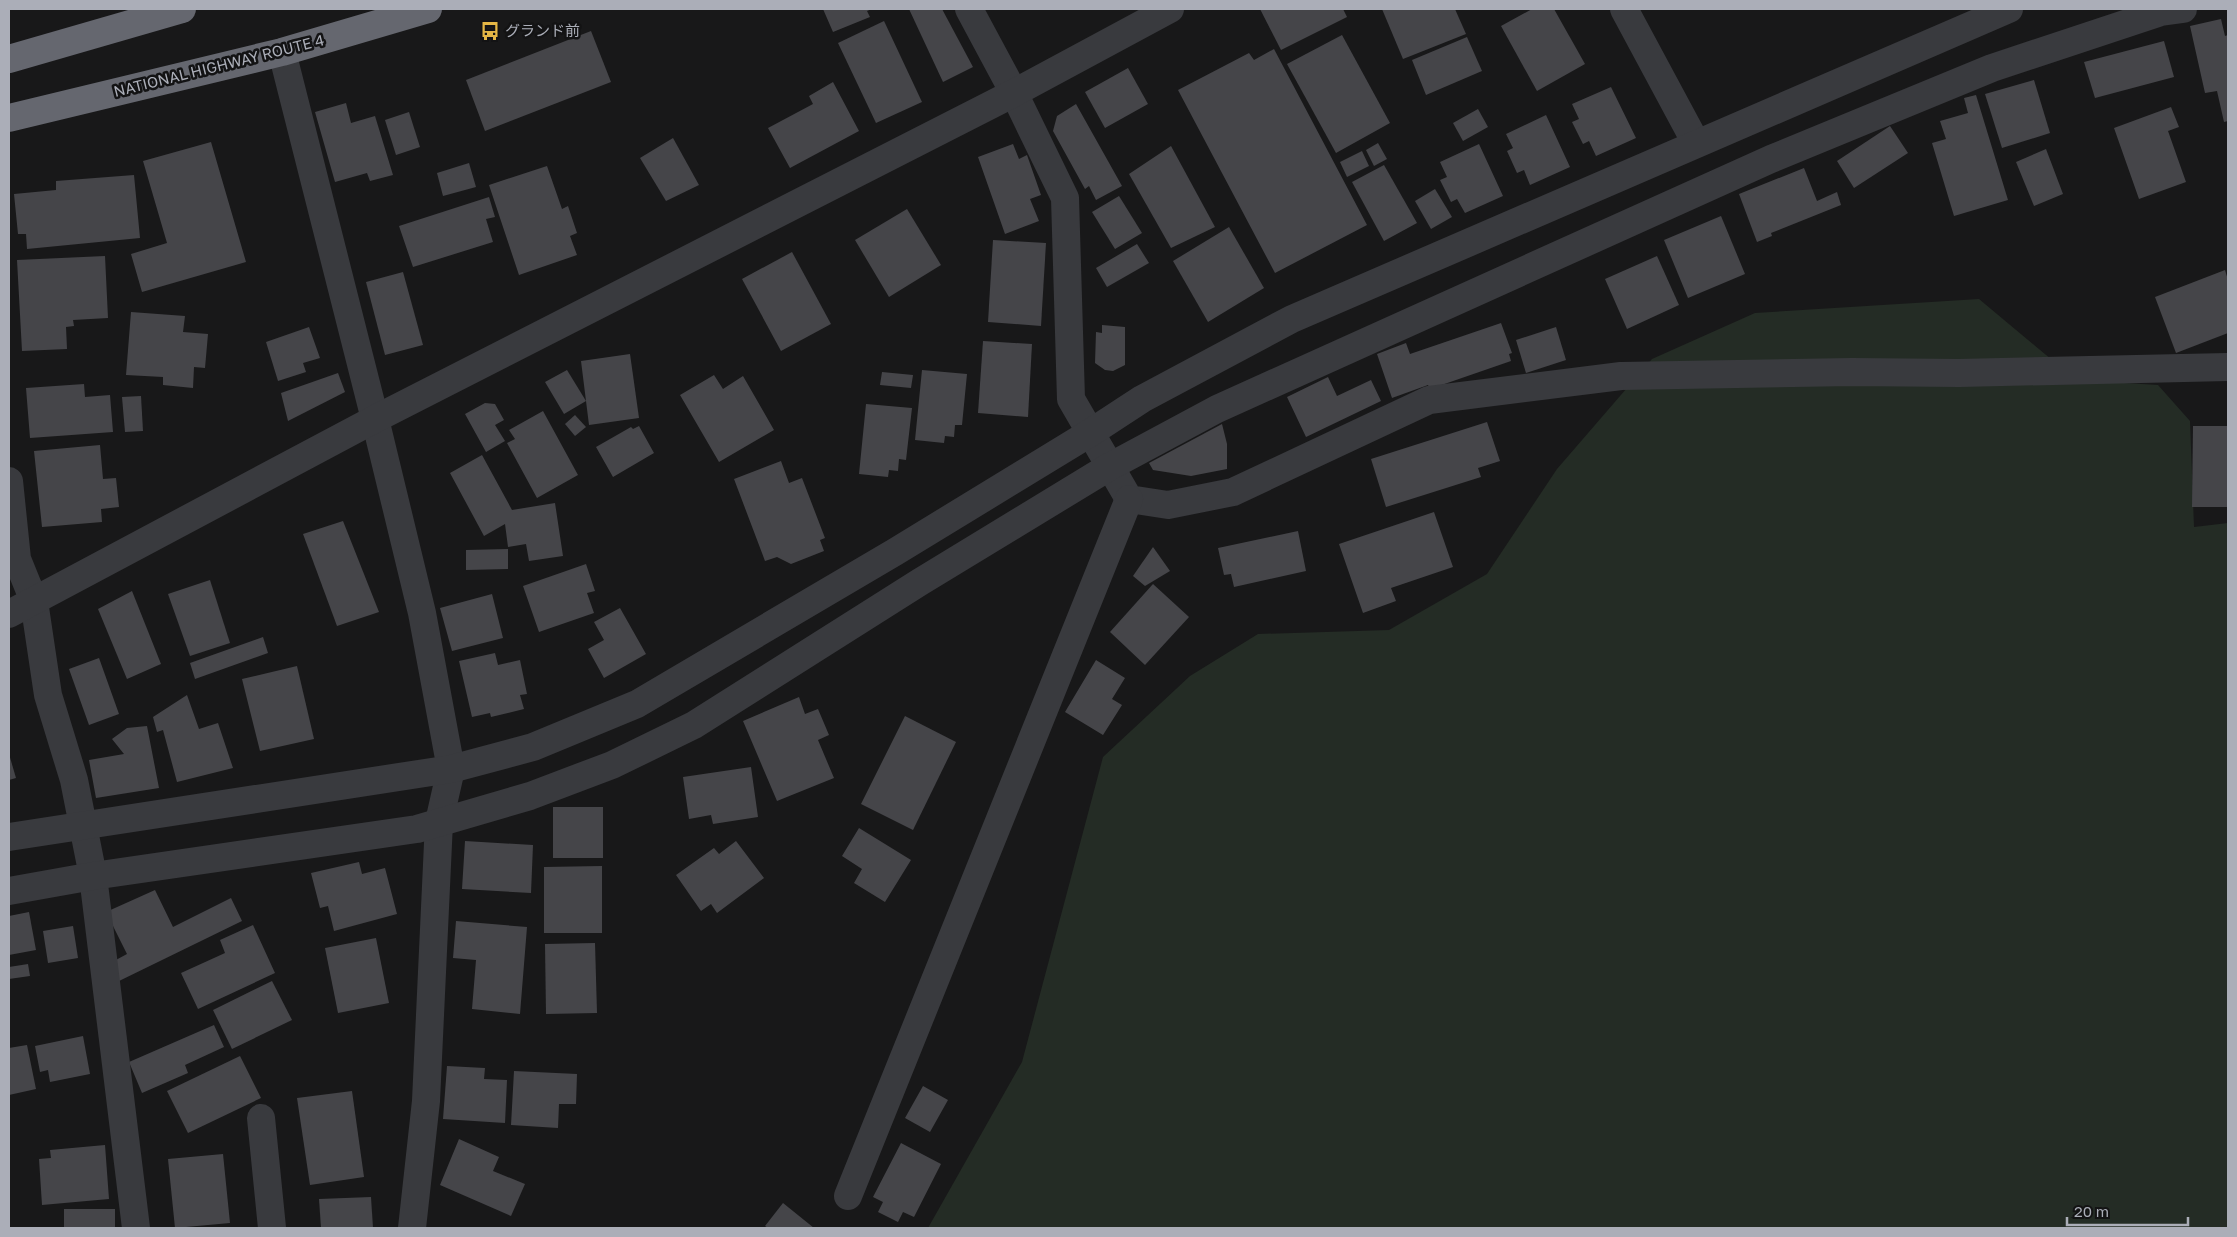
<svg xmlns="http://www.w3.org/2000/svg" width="2237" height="1237" font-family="'Golos Text','Noto Sans JP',sans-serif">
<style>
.green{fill:#242c25}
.building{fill:#454549}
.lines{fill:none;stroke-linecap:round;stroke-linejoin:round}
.street{stroke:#393a3e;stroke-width:28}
.highway{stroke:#65676f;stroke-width:28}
.labels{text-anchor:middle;stroke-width:5;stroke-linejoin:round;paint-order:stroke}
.poi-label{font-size:15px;fill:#abaeb8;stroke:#131314;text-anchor:start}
.street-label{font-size:15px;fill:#abaeb8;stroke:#131314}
</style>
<rect width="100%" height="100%" fill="#181819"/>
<polygon class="green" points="1979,299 2076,380 2158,385 2190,421 2194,527 2228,523 2228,1228 928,1228 1022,1062 1103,757 1190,676 1258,634 1389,630 1487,574 1557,469 1652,359 1755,313"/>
<g class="building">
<polygon points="823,9 872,9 867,11 870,17 833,32"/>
<polygon points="909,9 942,9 973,67 943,82"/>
<polygon points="1260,9 1343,9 1347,17 1281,50"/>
<polygon points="1382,9 1455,9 1466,34 1403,59"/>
<polygon points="1532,9 1554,9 1585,64 1537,91 1501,26"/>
<polygon points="2221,19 2225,36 2228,35 2228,121 2224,122 2217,91 2205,93 2190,26"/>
<polygon points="884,21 922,102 876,123 838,43"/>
<polygon points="591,31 611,82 485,131 466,80"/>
<polygon points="1342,35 1390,123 1336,153 1287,64"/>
<polygon points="1467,37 1482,71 1426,95 1412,60"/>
<polygon points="2164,41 2174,77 2095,98 2084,62"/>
<polygon points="1274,49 1367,225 1275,273 1178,90 1249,53 1254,60"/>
<polygon points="1128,68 1148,104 1105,128 1085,92"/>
<polygon points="2034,80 2050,133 2002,148 1985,94"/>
<polygon points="833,82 859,131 790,168 768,128 813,104 809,96"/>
<polygon points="1611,87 1636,138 1596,156 1589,141 1583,144 1572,122 1579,119 1572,104"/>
<polygon points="1976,95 2008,200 1954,216 1932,143 1946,139 1940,121 1968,113 1964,98"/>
<polygon points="346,103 351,123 375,116 393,175 370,181 367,173 335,182 315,112"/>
<polygon points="1076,104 1122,186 1096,200 1089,186 1085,189 1053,131 1057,116"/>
<polygon points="2171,107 2179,127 2168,131 2186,182 2139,199 2114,128"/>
<polygon points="1478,109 1488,127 1463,141 1453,123"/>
<polygon points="409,112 420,147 396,155 385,120"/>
<polygon points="1546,115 1570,167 1530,185 1524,170 1517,173 1507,151 1513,148 1506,134"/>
<polygon points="1890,126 1908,153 1854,188 1837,161"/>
<polygon points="673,138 699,185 666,201 640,158"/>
<polygon points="211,142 246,262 142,292 131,254 167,243 143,161"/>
<polygon points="1378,143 1387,159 1374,166 1366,150"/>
<polygon points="1013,144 1019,159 1027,155 1041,195 1030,199 1039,221 1005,234 978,157"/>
<polygon points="1479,144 1503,196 1465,213 1457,199 1451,202 1440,180 1447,177 1440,162"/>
<polygon points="1171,146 1215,227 1171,248 1129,174"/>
<polygon points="2046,149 2063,194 2034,206 2016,162"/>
<polygon points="1362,151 1369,166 1347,177 1340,162"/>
<polygon points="469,163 476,187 443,196 437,173"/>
<polygon points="1384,165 1417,223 1384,241 1352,182"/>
<polygon points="547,166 562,209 568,206 577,233 570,236 577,255 519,275 489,185"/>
<polygon points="1804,168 1817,201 1837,192 1841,205 1771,233 1772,236 1757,242 1739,194"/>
<polygon points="134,175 140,238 27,249 26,234 18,234 14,194 56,190 56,181"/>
<polygon points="1435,189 1452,217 1431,229 1415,201"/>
<polygon points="1119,196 1142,233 1115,249 1092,212"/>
<polygon points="489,197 495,217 486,219 493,242 413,267 399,226"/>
<polygon points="907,209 941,265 889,297 855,240"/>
<polygon points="1721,216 1745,274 1688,298 1664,240"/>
<polygon points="1229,227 1264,288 1208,322 1173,261"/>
<polygon points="993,240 1046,243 1041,326 988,322"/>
<polygon points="1137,244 1149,263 1107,287 1096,268"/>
<polygon points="792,252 831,324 781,351 742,279"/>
<polygon points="105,256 108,318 73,320 74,326 66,327 67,349 22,351 17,260"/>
<polygon points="1657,256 1679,305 1627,329 1605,279"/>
<polygon points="2225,270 2228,280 2228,333 2176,353 2155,297"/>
<polygon points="403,272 423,345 385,355 366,282"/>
<polygon points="131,312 185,316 183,332 208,334 205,368 194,367 193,388 163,385 163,377 126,375"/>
<polygon points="1501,323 1512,353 1509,354 1511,361 1430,389 1428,385 1392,398 1377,354 1406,343 1410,354"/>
<polygon points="1102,325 1125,327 1125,365 1113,371 1105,370 1095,363 1096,332 1102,333"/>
<polygon points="309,327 320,358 303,363 306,372 278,381 266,342"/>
<polygon points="1556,327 1566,360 1526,373 1516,340"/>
<polygon points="983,341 1032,344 1028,417 978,413"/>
<polygon points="630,354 639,418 589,425 581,361"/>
<polygon points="567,370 586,401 564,414 545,382"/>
<polygon points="922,370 967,374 962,425 955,425 954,437 945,436 944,443 915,440"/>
<polygon points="882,372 913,375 911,388 880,385"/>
<polygon points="338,373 345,392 288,421 281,393"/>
<polygon points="714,375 723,389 743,376 774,430 719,462 680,395"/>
<polygon points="1328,377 1337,396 1371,380 1381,401 1306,437 1287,397"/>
<polygon points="84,384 85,397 110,395 113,432 30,438 26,388"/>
<polygon points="141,396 143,431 125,432 122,397"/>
<polygon points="485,403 495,404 504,420 495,425 505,441 486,452 465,414"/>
<polygon points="866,404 912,408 906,460 899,459 898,471 889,470 888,477 859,474"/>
<polygon points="543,411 578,475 537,498 507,443 515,439 509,430"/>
<polygon points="575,415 586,427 575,436 565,424"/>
<polygon points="1487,422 1500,461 1478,468 1481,477 1386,507 1371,459"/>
<polygon points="1222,424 1227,444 1227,469 1191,476 1153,470 1149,463"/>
<polygon points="639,426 654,453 613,477 596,447 631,427 633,429"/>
<polygon points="2193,426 2228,426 2228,507 2192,507"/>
<polygon points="100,445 103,479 116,478 119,507 101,509 102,522 42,527 34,451"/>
<polygon points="482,455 512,510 555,503 563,556 529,561 526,544 508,547 505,524 484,536 450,473"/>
<polygon points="781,461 789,483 802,478 825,538 820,540 824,551 791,564 777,557 765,561 734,479"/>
<polygon points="1434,512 1453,567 1391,588 1396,601 1363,613 1339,544"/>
<polygon points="343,521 379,612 337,626 303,534"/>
<polygon points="1298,531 1306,571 1234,587 1231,574 1224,575 1218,548"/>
<polygon points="1153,547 1170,571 1145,586 1133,576"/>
<polygon points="508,549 508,569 466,570 466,550"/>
<polygon points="586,564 595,591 587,593 594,613 539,632 523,586"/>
<polygon points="210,580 230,643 190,656 168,594"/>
<polygon points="1153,584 1189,617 1145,665 1110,632"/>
<polygon points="132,591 161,664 127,679 98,609"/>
<polygon points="492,594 503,638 452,651 440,608"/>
<polygon points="620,608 646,654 604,678 588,649 604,640 594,622"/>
<polygon points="263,637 268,653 195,679 190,663"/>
<polygon points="495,653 498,665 520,660 527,694 520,695 524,709 491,717 490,713 472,717 459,661"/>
<polygon points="99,658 119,714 89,725 69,669"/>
<polygon points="1096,660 1125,678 1112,699 1122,705 1103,735 1065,712"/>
<polygon points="297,666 314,739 260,751 242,679"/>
<polygon points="187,695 199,729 218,723 233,768 177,782 163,730 157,732 153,717"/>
<polygon points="799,697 805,714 818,709 829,735 818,740 834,778 777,801 743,721"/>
<polygon points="905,716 956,742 913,830 861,804"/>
<polygon points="147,726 159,788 96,798 89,760 124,754 112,739 127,728"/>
<polygon points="9,754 16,778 9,780"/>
<polygon points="751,767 758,817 713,824 711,815 689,819 683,777"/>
<rect x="553" y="807" width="50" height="51"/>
<polygon points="859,828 911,860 885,902 854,883 862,869 842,856"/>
<polygon points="465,841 533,845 531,893 462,889"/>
<polygon points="736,841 764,878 717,913 711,904 701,911 676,875 714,848 719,854"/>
<polygon points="359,862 362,874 385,868 397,914 334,931 328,906 320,908 311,873"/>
<polygon points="602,866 602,933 544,933 544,867"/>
<polygon points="155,890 173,927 231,898 242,921 117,982 114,961 127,954 106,912"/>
<polygon points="29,912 36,950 9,955 9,916"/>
<polygon points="456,921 527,927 520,1014 472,1009 476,960 453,958"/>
<polygon points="253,925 275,973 198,1009 181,973 225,953 220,940"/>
<polygon points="73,926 78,958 48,963 43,931"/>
<polygon points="376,938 389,1003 338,1013 325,948"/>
<polygon points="595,943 597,1013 546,1014 545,944"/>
<polygon points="28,964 30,976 9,979 9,967"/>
<polygon points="272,981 292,1020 232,1049 213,1010"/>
<polygon points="214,1025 224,1047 185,1065 188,1073 142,1093 129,1062"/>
<polygon points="83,1036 90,1074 50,1082 48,1070 40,1072 35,1046"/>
<polygon points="27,1045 36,1089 9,1095 9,1048"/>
<polygon points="240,1056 261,1098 188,1133 167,1091"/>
<polygon points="447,1066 485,1068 484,1079 507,1080 505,1123 443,1119"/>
<polygon points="514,1071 577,1074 576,1104 559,1104 558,1128 511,1125"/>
<polygon points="923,1086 948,1100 930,1132 905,1118"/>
<polygon points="352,1091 364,1177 310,1185 297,1098"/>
<polygon points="459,1139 499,1157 493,1171 525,1184 511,1216 440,1185"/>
<polygon points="901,1143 941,1164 914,1217 903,1212 898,1222 878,1212 883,1202 873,1197"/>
<polygon points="105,1145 109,1199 42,1205 39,1159 51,1158 50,1150"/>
<polygon points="223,1154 230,1223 175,1228 168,1159"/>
<polygon points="371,1197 373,1228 321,1228 319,1199"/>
<polygon points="783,1203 814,1228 768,1228 765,1226"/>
<rect x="64" y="1209" width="51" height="19"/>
</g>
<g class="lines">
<g class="street">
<polyline points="969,9 1014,93 1065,198 1071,399 1129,499 1168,505 1233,492 1429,400 1621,376 1852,372 1959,373 2228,367"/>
<polyline points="1624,9 1696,143"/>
<polyline points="282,52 375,419 422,613 451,769 439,822 426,1101 412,1228"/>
<polyline points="9,481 17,559 34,601 48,695 74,780 93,876 136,1228"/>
<polyline points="9,614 375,419 1014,93 1170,9"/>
<polyline points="9,837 451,769 533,747 637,704 895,552 1090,433 1142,399 1292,319 2009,9"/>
<polyline points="9,891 93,876 417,829 530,796 612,765 694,725 920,582 1109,467 1217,409 1771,159 1992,68 2161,12 2183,9"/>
<polyline points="261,1118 272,1228"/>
<polyline points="848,1196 1129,499"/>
</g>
<g class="highway">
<polyline points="9,59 182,9"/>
<polyline points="9,118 282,52 428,9"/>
</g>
</g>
<defs>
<g id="bus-bare" transform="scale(1.5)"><path d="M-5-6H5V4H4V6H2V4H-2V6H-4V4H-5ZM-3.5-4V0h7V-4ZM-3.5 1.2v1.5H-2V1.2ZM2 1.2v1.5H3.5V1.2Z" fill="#e4b645" stroke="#131314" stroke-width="2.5" paint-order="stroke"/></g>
</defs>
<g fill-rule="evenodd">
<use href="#bus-bare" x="490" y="31"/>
</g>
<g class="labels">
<g class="poi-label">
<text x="505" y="36">グランド前</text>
</g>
<g class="street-label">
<text transform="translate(219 66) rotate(-14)" y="5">NATIONAL HIGHWAY ROUTE 4</text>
</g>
</g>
<rect width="2237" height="1237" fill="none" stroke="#abaeb8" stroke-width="20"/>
<path d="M2067 1217v8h121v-8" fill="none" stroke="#abaeb8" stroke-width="2.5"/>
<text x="2074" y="1217" font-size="15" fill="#abaeb8" stroke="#131314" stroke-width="4" paint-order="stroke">20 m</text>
</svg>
